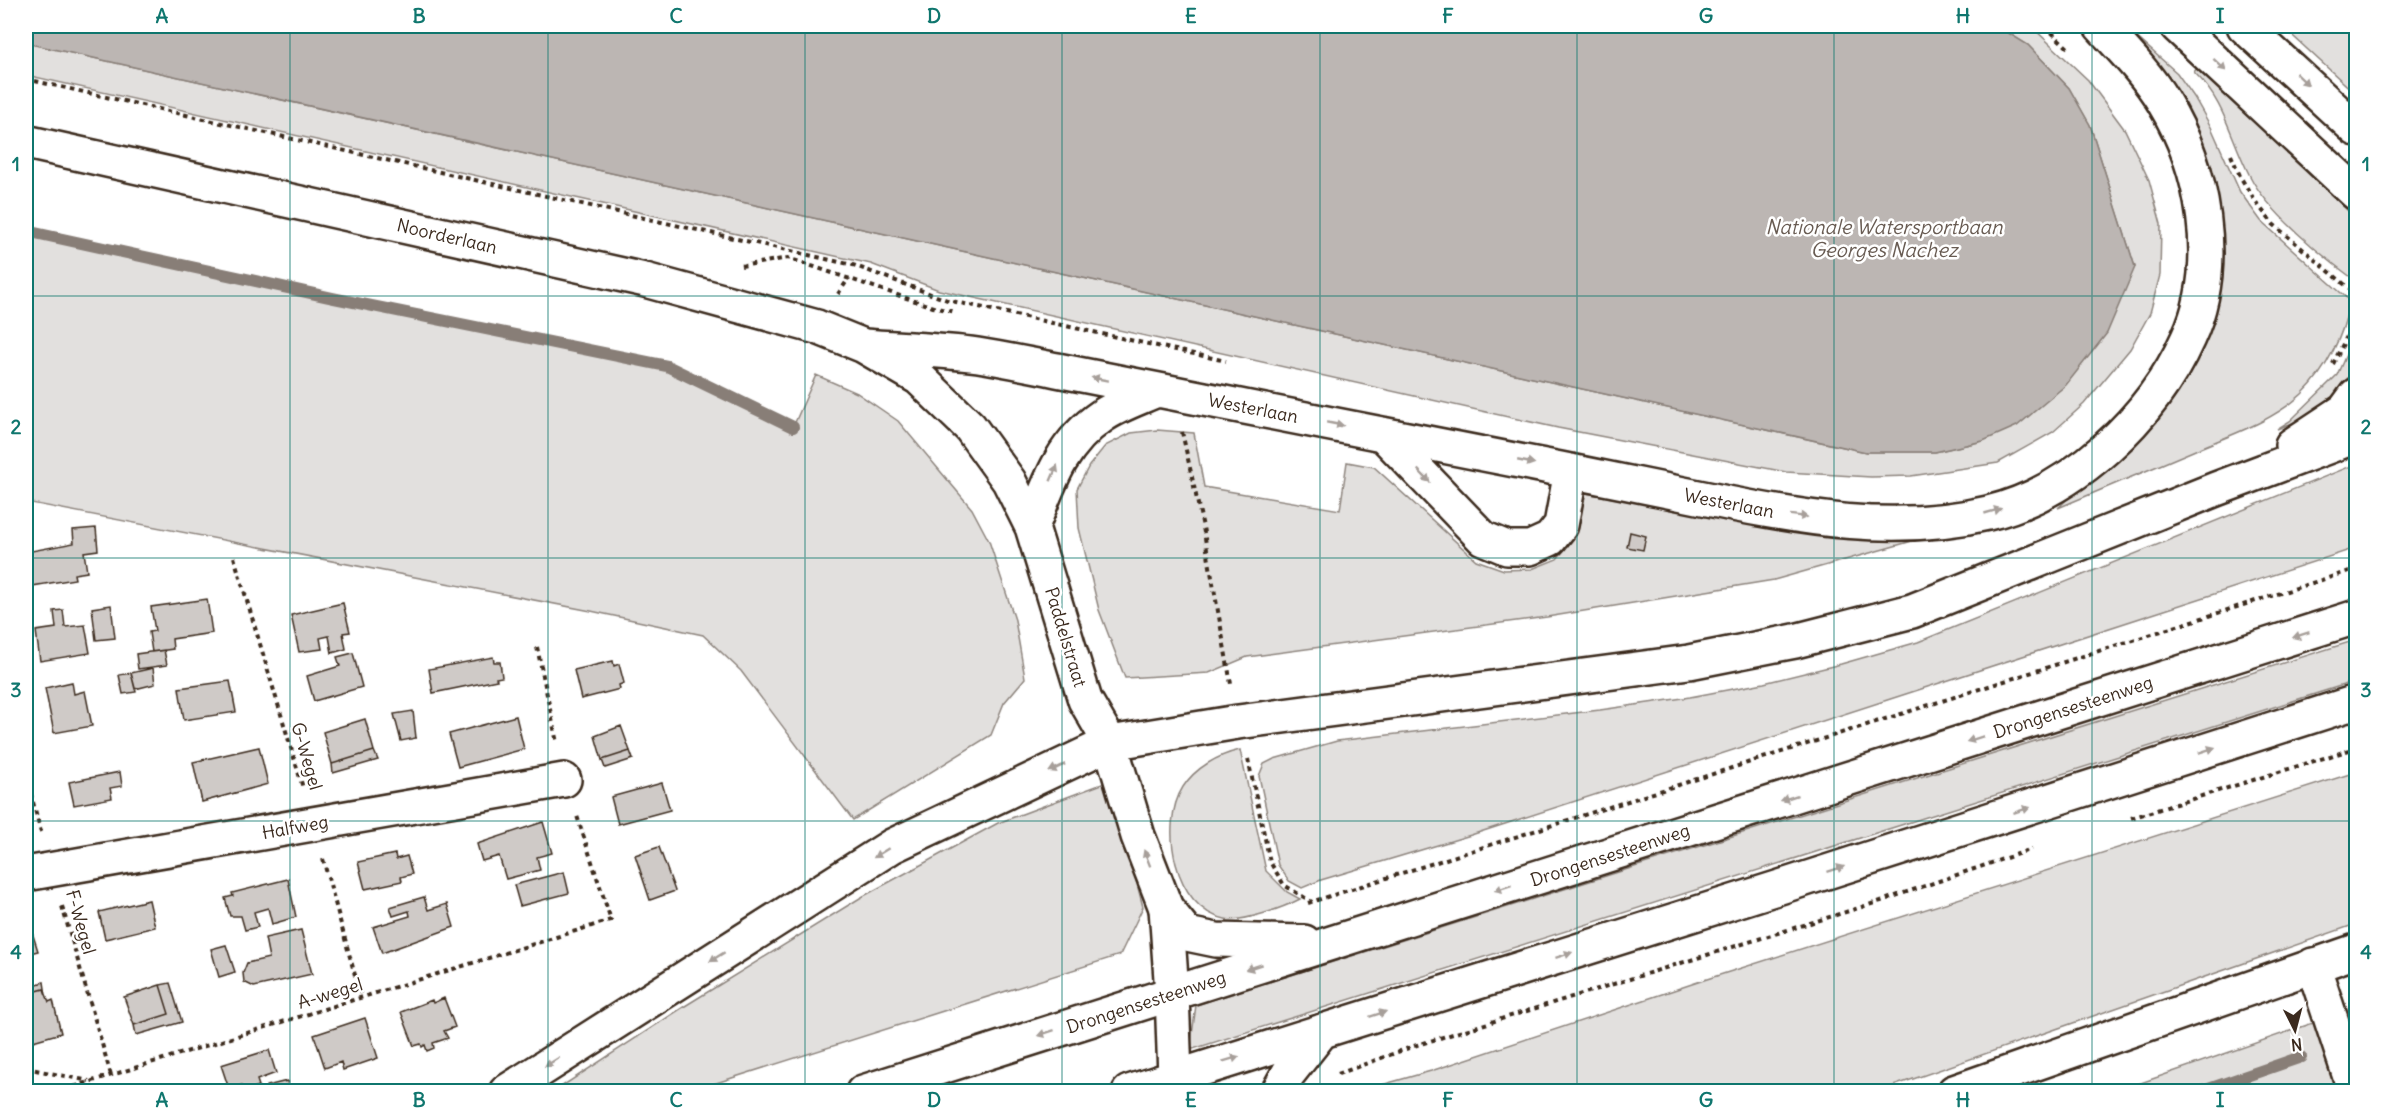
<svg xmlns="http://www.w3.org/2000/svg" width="2382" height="1117" viewBox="0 0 2382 1117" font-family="Delius,sans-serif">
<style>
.green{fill:#e2e0de;stroke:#8e857e;stroke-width:1.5}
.water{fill:#bcb6b3;stroke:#887e77;stroke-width:1.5}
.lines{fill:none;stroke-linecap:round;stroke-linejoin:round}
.stream{stroke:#887e77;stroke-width:12}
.building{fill:#cfcac7;stroke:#3b2a1e;stroke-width:1.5}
.minor-casing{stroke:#3b2a1e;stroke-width:38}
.highway-casing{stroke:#3b2a1e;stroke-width:38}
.path{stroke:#3b2a1e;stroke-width:4;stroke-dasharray:4.5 4.5;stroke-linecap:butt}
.minor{stroke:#fff;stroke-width:33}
.highway{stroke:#fff;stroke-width:33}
.oneway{fill:#a79f9a}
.grid{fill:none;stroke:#0f766e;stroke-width:1.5;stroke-opacity:0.55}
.labels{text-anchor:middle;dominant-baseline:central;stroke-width:5;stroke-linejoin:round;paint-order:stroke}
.street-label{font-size:18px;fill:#3b2a1e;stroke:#fff}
.water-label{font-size:20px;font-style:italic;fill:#685b52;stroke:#fff}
.neatline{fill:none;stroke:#0f766e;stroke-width:2}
.grid-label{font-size:20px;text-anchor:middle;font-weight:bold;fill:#0f766e}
</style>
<rect width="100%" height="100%" fill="#fff"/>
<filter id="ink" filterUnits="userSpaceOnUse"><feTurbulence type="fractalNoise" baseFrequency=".0167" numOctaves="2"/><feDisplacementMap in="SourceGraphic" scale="12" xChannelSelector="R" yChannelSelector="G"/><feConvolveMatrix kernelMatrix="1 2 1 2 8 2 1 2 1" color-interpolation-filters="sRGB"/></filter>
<g filter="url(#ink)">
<path class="green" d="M1997 26H2031L2088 80 2125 130 2149 180 2161 224 2160 275 2150 313 2130 349 2084 404 2053 432 1998 463 1911 476 1871 477 1786 472 1558 428 939 290 871 264 26 75V43L1866 452H1935L1983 441 2135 267 2090 125 2069 88 2028 45Z
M2119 26H2124L2177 73 2194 97 2211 127 2240 192 2261 221 2350 301C2344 334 2327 370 2302 394 2272 422 2230 435 2193 451 2148 470 2103 489 2058 508L2168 402 2197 358 2213 316 2219 264Z
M2282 26H2353L2356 29V94Z
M2197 68 2286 148 2348 211 2356 226V281C2323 257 2268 212 2250 176 2230 138 2226 103 2194 72Z
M26 231 667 366 793 427 816 375 857 393 898 421 972 509 989 541 1015 620 1025 678 1004 703 991 735 853 820 741 671 703 635 591 611 26 502Z
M2356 332V364L2342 388 2311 416 2277 429 2290 421 2337 375Z
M1157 430 1194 433 1204 487 1340 510 1347 462 1374 467 1476 560 1504 570 1532 569 1557 559 1575 537 1585 493 1776 527 1923 538 1774 580 1547 617 1247 657 1209 673 1125 678 1099 610 1079 528 1077 489 1089 466 1105 446 1131 433Z
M2356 464V548L1471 835 1321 880 1302 888 1289 881 1278 865 1259 776 1264 764 1274 759 1337 741 1600 710 1690 697 1764 683 1841 664 1918 642Z
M2356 640V681L1190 1050 1196 1005Z
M1240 750 1266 871 1287 892 1300 899C1285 907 1242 923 1225 919 1174 909 1159 825 1183 787 1195 768 1218 755 1240 750Z
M2356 772V924L1879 1091H1360L1431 1071 1707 979Z
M1110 781 1143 907 1120 955 691 1091 553 1092 685 1006 860 898 998 823Z
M2356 1008V1091L2115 1092Z"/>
<path class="water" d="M26 26H1997L2028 45 2069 88 2090 125 2135 267 2107 333 2066 385 2017 426 1983 441 1935 452H1866L26 43Z"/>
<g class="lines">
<path class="stream" d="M26 231 333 298 667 366 793 427
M2200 1092 2301 1057"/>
</g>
<path class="building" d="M96 528 98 550 84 552 87 572 74 574 75 579 26 587V552L74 543 73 530Z
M1630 532 1646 536 1643 550 1627 547Z
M207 599 212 633 172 639 173 649 152 652 149 632 155 631 151 607Z
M343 603 350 632 343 633 346 649 332 653 329 636 320 638 322 649 299 652 291 615Z
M111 605 115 638 96 640 92 608Z
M63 610 65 627 85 625 90 653 40 661 36 631 56 628 54 611Z
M164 650 167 665 138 669 136 654Z
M353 653 362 687 314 701 307 676 340 666 337 657Z
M493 657 494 662H500L502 677 496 678 497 680 433 693 429 669Z
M613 661 614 666 619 664 624 683 619 685 620 689 581 699 574 670Z
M153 668 155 684 135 689 131 673Z
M131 673 136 692 123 694 119 675Z
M230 681 236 712 184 720 179 688Z
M72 682 74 694 85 691 92 726 54 733 45 688Z
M413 711 416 738 401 741 394 714Z
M516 716 524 749 458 767 449 734Z
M365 719 374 751 332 764 323 732Z
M621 726 630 751 602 760 595 736Z
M259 747 268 784 202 802 193 762Z
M374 751 378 760 333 773 332 764Z
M630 751 633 759 605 768 602 760Z
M120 772 122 786 110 788 112 798 74 805 69 782Z
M662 783 670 810 618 824 611 797Z
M543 822 552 853 537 857 540 870 506 879 499 856 482 861 477 844Z
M659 847 675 891 650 900 635 855Z
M395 854 396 859 407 856 412 874 401 877 402 881 365 889 358 862Z
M564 872 569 893 520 906 514 885Z
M288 879 296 917 272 924 268 908 254 912 258 927 245 930 241 916H230L225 898 233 896 232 893Z
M424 897 428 910 447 904 454 927 382 953 373 927 410 916 409 911 393 916 390 907Z
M149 900 155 927 105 939 99 912Z
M31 929 38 951 26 954V930Z
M301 930 312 974 254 987 244 982 243 973 247 963 269 958 265 938Z
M226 945 235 972 219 977 211 949Z
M26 958 31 981 26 982Z
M44 982 46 995 44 989 26 994V987Z
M170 983 182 1022 136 1035 134 1025 169 1014 160 985Z
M160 985 169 1014 134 1025 124 997Z
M44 989 49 1002 53 1000 61 1033 26 1043V994Z
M444 998 455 1027 444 1031 448 1038 433 1043 434 1048 427 1051 425 1045 422 1047 421 1044 414 1046 401 1012 432 1000 433 1003Z
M365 1018 378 1058 343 1070 341 1062 325 1068 314 1035Z
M269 1050 276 1073 257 1080 259 1086 244 1091 242 1085 229 1089 221 1065Z
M287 1081 289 1092H269L267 1086Z"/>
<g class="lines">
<g class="minor-casing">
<path id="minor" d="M26 142 645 280 817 327 864 346 919 378 970 427 1009 481 1032 527 1085 700 1110 743
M864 346C902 349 940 350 978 355 1004 359 1031 365 1057 370 1106 380 1155 389 1204 399 1323 422 1442 445 1560 469 1609 479 1658 489 1708 499 1799 518 1895 535 1988 513 2074 492 2152 418 2188 338 2222 265 2204 168 2163 101 2146 73 2123 50 2101 26
M1383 434 1483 538 1507 548H1530L1550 539 1561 525 1571 471
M1032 527C1049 483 1061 444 1102 416 1118 405 1139 398 1157 390
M26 874 564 780
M1166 908 1172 993 1175 1077
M2313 965 2355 1092"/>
</g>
<g class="highway-casing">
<path id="highway" d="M2177 26 2356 193
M2244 26 2356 129
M2292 445 2345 410 2356 395
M1110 743 1138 836 1166 908 1187 934 1216 940 1304 942
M506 1092 892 846 1110 743 1238 722 1689 662 1795 641 1912 611 2216 489 2356 436
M863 1092 2356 617
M1129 1092 1780 887 2356 702
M1278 1092 1288 1074 1322 1031
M1954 1092 2356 951"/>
</g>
<path class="path" d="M2045 26 2068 48
M26 79 853 265 947 300 1226 361
M2231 155 2241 178 2255 201 2273 224 2356 294
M741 266 788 258 933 307 955 312
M838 294 849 278
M2333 364 2353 324 2356 306
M1182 432 1203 527 1231 684
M234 557 303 788
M537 647 557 743
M1248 759 1270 862 1284 885 1312 902
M26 776 41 832
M2131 818 2356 748
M323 859 361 997
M1308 903 2356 569
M62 906 111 1075
M26 1068 89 1081
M1338 1074 1414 1046 1881 901 2032 849
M57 1092 611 920 577 816"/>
<use href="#minor" class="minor"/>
<use href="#highway" class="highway"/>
</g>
<defs><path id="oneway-solid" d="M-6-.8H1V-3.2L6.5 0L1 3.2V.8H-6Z" transform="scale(1.5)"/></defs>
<g class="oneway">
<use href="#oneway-solid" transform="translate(2220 65) rotate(43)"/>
<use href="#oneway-solid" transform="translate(2302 79) rotate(43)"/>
<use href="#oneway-solid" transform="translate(1100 379) rotate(-169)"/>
<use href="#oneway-solid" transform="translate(1335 424) rotate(11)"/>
<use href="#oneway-solid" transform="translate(1526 462) rotate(11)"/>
<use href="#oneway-solid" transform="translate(1054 473) rotate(-67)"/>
<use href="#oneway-solid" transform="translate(1424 476) rotate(46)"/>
<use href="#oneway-solid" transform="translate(1993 511) rotate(-16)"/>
<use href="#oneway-solid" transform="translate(1799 516) rotate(7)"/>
<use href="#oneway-solid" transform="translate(2301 635) rotate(162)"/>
<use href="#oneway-solid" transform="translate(1975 739) rotate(162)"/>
<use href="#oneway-solid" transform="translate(2207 750) rotate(-18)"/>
<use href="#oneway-solid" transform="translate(1057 768) rotate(155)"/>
<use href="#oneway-solid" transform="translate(1789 798) rotate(162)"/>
<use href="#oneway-solid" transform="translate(2022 810) rotate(-18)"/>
<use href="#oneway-solid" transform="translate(881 853) rotate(148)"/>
<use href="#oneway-solid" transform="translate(1147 858) rotate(-111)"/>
<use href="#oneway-solid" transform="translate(1836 869) rotate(-18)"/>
<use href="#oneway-solid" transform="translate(1503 888) rotate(162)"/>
<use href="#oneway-solid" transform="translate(1564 955) rotate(-18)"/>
<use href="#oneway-solid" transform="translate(717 957) rotate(148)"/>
<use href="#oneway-solid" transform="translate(1254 967) rotate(162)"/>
<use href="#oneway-solid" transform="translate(1378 1014) rotate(-18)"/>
<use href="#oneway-solid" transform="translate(1046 1033) rotate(162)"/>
<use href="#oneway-solid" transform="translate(1231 1059) rotate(-17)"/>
<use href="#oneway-solid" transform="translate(552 1062) rotate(148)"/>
</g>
</g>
<path class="grid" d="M290 26V1092M548 26V1092M805 26V1092M1062 26V1092M1320 26V1092M1577 26V1092M1834 26V1092M2092 26V1092M26 296H2356M26 558H2356M26 821H2356"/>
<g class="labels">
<g class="street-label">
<text transform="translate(447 236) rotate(13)">Noorderlaan</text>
<text transform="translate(1253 408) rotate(11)">Westerlaan</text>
<text transform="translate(1729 503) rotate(11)">Westerlaan</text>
<text transform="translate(1066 637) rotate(73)">Paddelstraat</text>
<text transform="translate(2073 707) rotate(-18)">Drongensesteenweg</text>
<text transform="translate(307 756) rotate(74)">G-Wegel</text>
<text transform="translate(295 827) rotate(-10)">Halfweg</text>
<text transform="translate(1610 855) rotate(-18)">Drongensesteenweg</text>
<text transform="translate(81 922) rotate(74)">F-Wegel</text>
<text transform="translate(330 993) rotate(-17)">A-wegel</text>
<text transform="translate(1146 1002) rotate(-18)">Drongensesteenweg</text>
</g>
<g class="water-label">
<text x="1884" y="226">Nationale Watersportbaan<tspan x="1884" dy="23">Georges Nachez</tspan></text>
</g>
</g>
<rect width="2382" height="1117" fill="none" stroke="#fff" stroke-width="66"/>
<g transform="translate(2295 1030) rotate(174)" stroke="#ffffff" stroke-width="4.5" paint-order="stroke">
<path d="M0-4.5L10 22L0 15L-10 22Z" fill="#3b2a1e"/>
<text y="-9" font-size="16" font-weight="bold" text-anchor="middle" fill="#3b2a1e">N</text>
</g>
<rect x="33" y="33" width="2316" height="1051" class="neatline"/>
<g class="grid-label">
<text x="162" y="23">A</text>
<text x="419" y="23">B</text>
<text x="676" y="23">C</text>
<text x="934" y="23">D</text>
<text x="1191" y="23">E</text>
<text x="1448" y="23">F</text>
<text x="1706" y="23">G</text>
<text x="1963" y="23">H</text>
<text x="2220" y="23">I</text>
<text x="16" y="171">1</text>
<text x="2366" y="171">1</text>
<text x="16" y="434">2</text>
<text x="2366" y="434">2</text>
<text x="16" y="697">3</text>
<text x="2366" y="697">3</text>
<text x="16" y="959">4</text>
<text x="2366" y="959">4</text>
<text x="162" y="1107">A</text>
<text x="419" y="1107">B</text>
<text x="676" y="1107">C</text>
<text x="934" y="1107">D</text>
<text x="1191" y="1107">E</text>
<text x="1448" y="1107">F</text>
<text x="1706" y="1107">G</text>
<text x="1963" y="1107">H</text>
<text x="2220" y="1107">I</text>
</g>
</svg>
